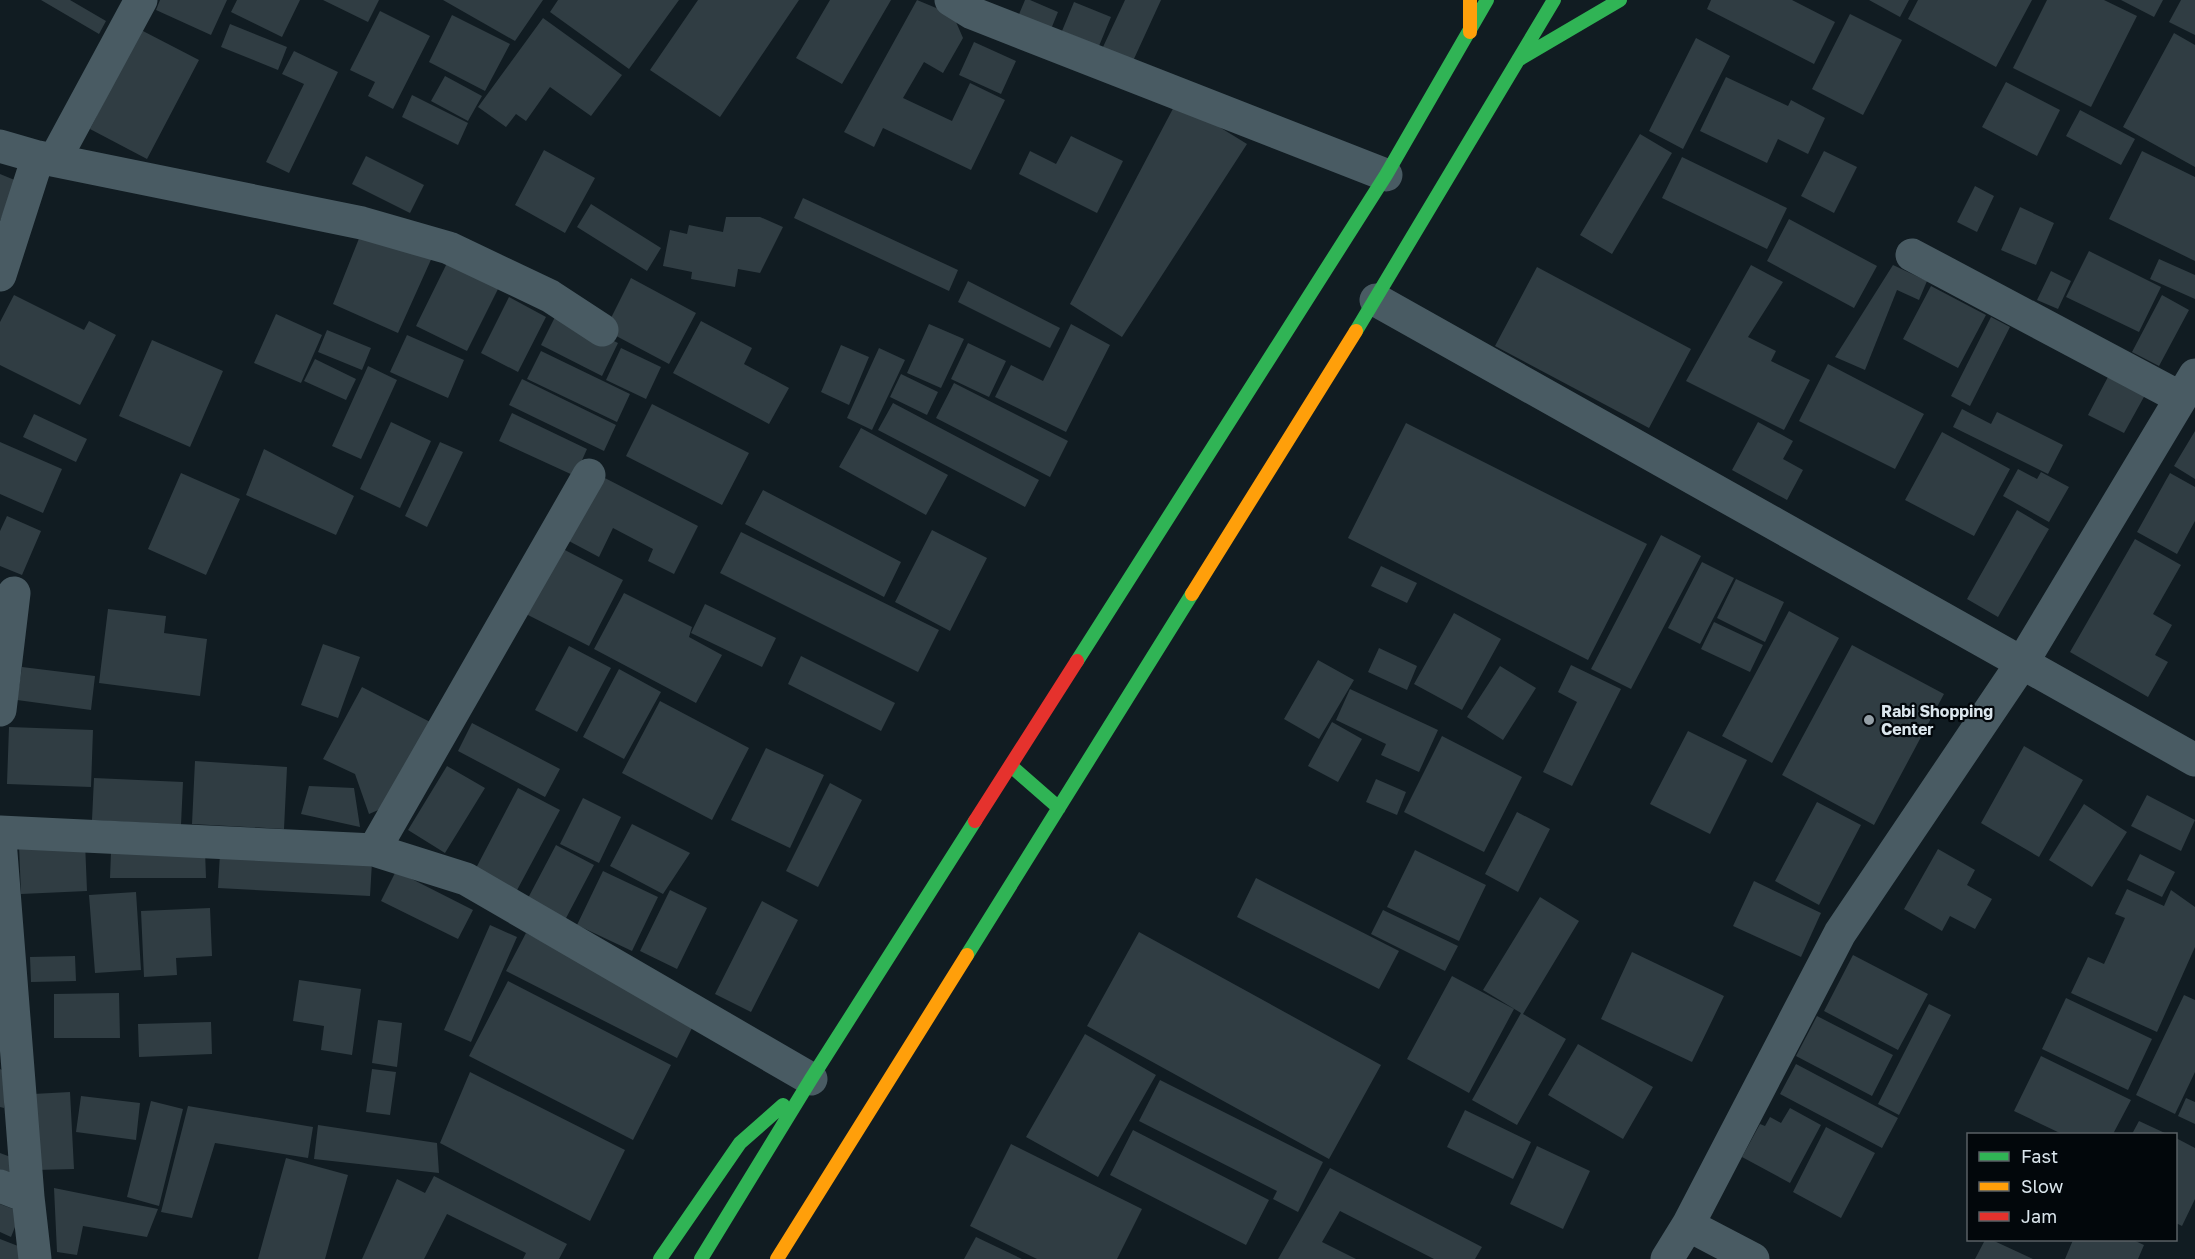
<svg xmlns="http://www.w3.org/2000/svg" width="2195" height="1259" viewBox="0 0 2195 1259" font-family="'Golos Text',sans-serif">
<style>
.building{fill:#303d43}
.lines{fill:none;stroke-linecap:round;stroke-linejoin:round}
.street{stroke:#495b63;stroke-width:33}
.fast{stroke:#30b455;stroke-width:14}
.slow{stroke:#ff9f0a;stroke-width:14}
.jam{stroke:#e5322d;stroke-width:14}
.poi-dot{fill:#949fa6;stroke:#02070b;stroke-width:2}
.labels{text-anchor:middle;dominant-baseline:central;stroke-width:4.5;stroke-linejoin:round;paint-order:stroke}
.poi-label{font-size:16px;font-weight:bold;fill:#dbe6ed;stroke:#02070b;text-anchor:start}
</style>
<rect width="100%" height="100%" fill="#111c22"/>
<path class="building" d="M41 0H70L106 21 99 34Z
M160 0H227L211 35 156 10Z
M237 0H300L282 37 231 12Z
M323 0H379L368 22Z
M443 0H543L515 41Z
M558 0H679L629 69 550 12Z
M698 0H799L720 117 650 70Z
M830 0H891L842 84 796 58Z
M917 0 953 15 963 38 943 73 924 62 903 98 952 121 970 83 1005 100 971 170 883 128 874 147 844 132Z
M1025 0H1030L1058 12 1049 34 1017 19Z
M1125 0H1161L1133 61 1103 47Z
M1711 0H1792L1835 22 1814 64 1707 9Z
M1869 0H1909L1900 17Z
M1918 0H2032L1996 67 1908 19Z
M2047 0H2104L2137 16 2091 107 2013 68Z
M2121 0H2163L2154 17Z
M2181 0H2195V35L2169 22Z
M1074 2 1111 17 1099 46 1062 31Z
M380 11 430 36 393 109 368 96 375 82 350 70Z
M1850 14 1902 40 1863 115 1812 89Z
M452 15 510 44 485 91 429 62Z
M543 18 622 75 591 116 550 87 526 121 516 114 506 127 478 107Z
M230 24 287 47 278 70 221 47Z
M141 30 199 60 147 159 90 129Z
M2174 33 2195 45V167L2123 127Z
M1696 38 1730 56 1683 149 1649 131Z
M974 42 1016 61 1001 94 959 75Z
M294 51 338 72 289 173 266 162 304 84 282 74Z
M445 76 482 96 468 121 431 101Z
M1726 77 1788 106 1791 100 1825 118 1808 154 1778 139 1767 163 1700 131Z
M2006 82 2060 110 2037 156 1982 127Z
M412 95 468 123 458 145 402 117Z
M1177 101 1247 144 1122 337 1070 304Z
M2080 110 2135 139 2121 165 2066 136Z
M1640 134 1672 153 1612 254 1580 235Z
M1071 136 1123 161 1097 213 1019 174 1030 151 1056 164Z
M544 150 595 178 565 233 515 205Z
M1824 151 1857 167 1834 213 1801 196Z
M2142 151 2195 177V261L2109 219Z
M366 156 424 185 410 213 352 184Z
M1682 157 1787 208 1767 249 1662 198Z
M0 174 17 181 0 221Z
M1975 186 1994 196 1977 232 1957 222Z
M803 198 958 270 949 291 794 218Z
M591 204 661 248 647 271 577 227Z
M2020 207 2054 223 2036 265 2001 250Z
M726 217H760L783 227 760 273 738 269 735 287 691 279 692 272 663 266 670 230 687 234 689 225 723 232Z
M1789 219 1877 266 1854 308 1767 261Z
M360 236 434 253 398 333 333 304Z
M2089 251 2161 287 2139 332 2066 297Z
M450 257 501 283 467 351 416 326Z
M2159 259 2195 275V299L2150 279Z
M1751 265 1783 282 1748 337 1776 351 1771 361 1810 380 1784 430 1686 381Z
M1893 265 1927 281 1919 300 1897 290 1865 370 1835 357Z
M1537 267 1691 349 1649 428 1495 346Z
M2051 271 2071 281 2058 309 2037 300Z
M631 278 696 313 669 364 605 330Z
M968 281 1060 328 1050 348 958 302Z
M1931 286 1986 315 1958 368 1903 339Z
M14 295 84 330 89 321 116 335 80 405 0 365V322Z
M2162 295 2189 310 2159 366 2132 352Z
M509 297 546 317 518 372 481 353Z
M557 313 618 343 602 376 541 345Z
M276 314 322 335 301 383 254 363Z
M1991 317 2010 327 1970 406 1951 396Z
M701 321 752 348 744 364 789 388 769 424 673 373Z
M929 324 964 339 941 388 907 373Z
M1071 324 1110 345 1066 432 995 397 1011 365 1043 381Z
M327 330 371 348 362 370 318 352Z
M407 335 464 360 448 398 390 372Z
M152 340 223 371 190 447 119 416Z
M968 343 1006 361 989 397 951 379Z
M841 345 869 357 849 405 821 392Z
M621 348 661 367 646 399 606 380Z
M879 348 905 360 872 430 847 418Z
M541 351 630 394 617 422 527 379Z
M315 359 356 379 346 400 304 381Z
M1828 364 1924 414 1895 469 1799 421Z
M368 366 397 380 361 459 332 446Z
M901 374 938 392 927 415 890 397Z
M2109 375 2145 395 2124 433 2088 415Z
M522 379 616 425 604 451 509 405Z
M954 383 1068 441 1050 477 936 418Z
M893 403 1039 480 1025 507 878 430Z
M652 404 749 453 722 505 626 456Z
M1962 409 1991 424 1997 412 2063 445 2048 474 1953 427Z
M512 413 587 449 575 476 499 441Z
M34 414 87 439 76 462 23 437Z
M391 422 431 441 400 508 360 489Z
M1758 422 1793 441 1783 459 1803 470 1787 500 1732 470Z
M1406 423 1647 544 1588 660 1348 538Z
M861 428 948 475 926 515 839 467Z
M2195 431V479L2174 466Z
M1942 432 2010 469 1974 536 1905 500Z
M0 442 62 469 43 513 0 494Z
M440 442 463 452 427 527 405 516Z
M264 449 354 496 336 535 246 495Z
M2018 469 2037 479 2041 472 2069 487 2049 522 2003 496Z
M181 473 240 499 206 575 148 549Z
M2170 473 2195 487V521L2177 554 2137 532Z
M601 476 698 526 674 574 648 561 653 549 613 528 599 557 567 540Z
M763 490 901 562 884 597 745 524Z
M2017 510 2049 529 1998 617 1967 599Z
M7 516 41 531 22 575 0 566V531Z
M932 530 987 558 950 631 895 602Z
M741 532 939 630 918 672 720 573Z
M1661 535 1701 556 1631 689 1591 669Z
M2135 539 2181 565 2153 614 2172 625 2155 655 2168 662 2148 697 2070 652Z
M561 548 623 580 589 646 526 614Z
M1702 562 1734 578 1700 644 1668 628Z
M1381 566 1417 583 1407 603 1371 586Z
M1736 579 1784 602 1765 642 1717 618Z
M624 593 692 627 689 637 722 655 696 703 594 649Z
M705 604 776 638 762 667 691 633Z
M108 609 166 616 164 633 207 639 200 696 99 683Z
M1789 611 1839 638 1772 763 1722 736Z
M1454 613 1501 639 1462 710 1414 684Z
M1714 622 1763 645 1750 672 1701 649Z
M323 644 360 657 338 718 301 705Z
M1852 645 1944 694 1874 825 1782 775Z
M569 646 611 668 577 732 535 710Z
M1379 648 1417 666 1407 690 1368 672Z
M801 656 895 703 881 731 788 684Z
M1318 660 1354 680 1319 739 1284 719Z
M1571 665 1621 689 1572 786 1543 772 1577 702 1558 692Z
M1500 666 1536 688 1503 740 1467 717Z
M22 667 95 676 91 710 17 700Z
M619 669 661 692 624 759 583 737Z
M362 687 436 725 383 808 369 814 355 774 323 759Z
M1350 689 1438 730 1419 772 1381 755 1386 744 1336 720Z
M660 701 749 748 712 820 622 773Z
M1332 722 1362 739 1338 782 1308 766Z
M472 723 560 769 545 797 458 751Z
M9 727 93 730 91 787 7 784Z
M1688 731 1747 760 1710 834 1650 804Z
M1442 736 1522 777 1484 852 1404 812Z
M2024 746 2083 780 2039 857 1981 823Z
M766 748 824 775 790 848 731 820Z
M195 761 287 767 284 829 192 824Z
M447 766 485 788 445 853 408 830Z
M94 778 183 782 181 825 92 820Z
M1376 779 1406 792 1397 815 1366 802Z
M830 783 862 800 818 887 786 871Z
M309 786 354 788 360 827 301 814Z
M518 788 560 810 516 892 475 870Z
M2147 795 2195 820 2181 851 2131 826Z
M583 798 621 817 599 863 560 844Z
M1817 802 1861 825 1819 905 1775 881Z
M2084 804 2127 832 2092 887 2049 860Z
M1517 812 1550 829 1518 892 1485 874Z
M632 824 690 853 663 894 610 866Z
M85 842 87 891 21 894 19 845Z
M556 845 594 865 565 920 527 900Z
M1938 849 1975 870 1967 885 1992 899 1975 929 1950 916 1942 931 1904 909Z
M1415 850 1486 885 1459 941 1387 907Z
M205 851 206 878H110L111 852Z
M220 853 372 862 370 896 218 888Z
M2140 854 2175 872 2162 897 2127 880Z
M396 871 473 910 458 939 381 901Z
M603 871 658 897 632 951 577 925Z
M1256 878 1399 951 1379 989 1237 917Z
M1754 881 1821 913 1801 957 1733 926Z
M2127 889 2164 906 2171 890 2195 907V947L2157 1032 2071 993 2088 957 2104 964 2125 918 2115 914Z
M670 890 707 908 677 969 640 951Z
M136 892 141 970 95 973 89 895Z
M1540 897 1579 921 1523 1014 1566 1039 1517 1125 1472 1100 1521 1013 1483 990Z
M762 901 798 920 751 1012 715 994Z
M210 908 212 956 176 958 177 975 144 977 141 911Z
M1383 910 1458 946 1445 971 1371 934Z
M490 925 517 937 471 1042 444 1030Z
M1139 932 1381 1065 1329 1159 1087 1026Z
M526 933 696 1020 677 1058 506 971Z
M1632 952 1724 996 1692 1062 1601 1019Z
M1853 955 1928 994 1898 1050 1824 1011Z
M75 956 76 981 31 982 30 957Z
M1452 976 1514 1009 1469 1093 1407 1059Z
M299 980 361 989 352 1055 321 1050 324 1026 293 1021Z
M508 981 671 1065 633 1140 469 1056Z
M119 993 120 1038H54V994Z
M2184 995 2195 1000V1072L2175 1114 2136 1095Z
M2066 998 2152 1039 2128 1090 2042 1049Z
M1929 1004 1951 1015 1899 1115 1878 1104Z
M1817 1016 1893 1055 1872 1096 1796 1056Z
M378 1020 402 1023 397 1067 372 1063Z
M211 1022 212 1054 139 1057 138 1024Z
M1085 1034 1156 1075 1098 1177 1026 1137Z
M1578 1044 1653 1087 1623 1139 1548 1095Z
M2041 1056 2131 1100 2113 1134H2062L2014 1111Z
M1796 1064 1898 1118 1882 1148 1780 1094Z
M0 1069 6 1072 4 1108 0 1107Z
M372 1069 396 1072 390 1115 366 1112Z
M470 1072 625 1150 590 1221 440 1143Z
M1160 1080 1323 1162 1298 1212 1273 1199 1277 1191 1139 1121Z
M70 1092 74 1169 36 1170 33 1094Z
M81 1096 140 1103 136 1140 76 1132Z
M2186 1098 2195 1102V1124L2178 1116Z
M151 1101 183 1109 159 1206 127 1197Z
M188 1106 313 1127 308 1158 215 1143 192 1218 161 1212Z
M1790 1108 1821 1125 1790 1183 1742 1157 1760 1124 1765 1126 1770 1117 1781 1123Z
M1465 1110 1531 1142 1513 1179 1447 1147Z
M2139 1121 2167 1134H2132Z
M318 1125 437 1143 439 1173 314 1159Z
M1826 1127 1875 1153 1841 1218 1793 1192Z
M1133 1130 1269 1200 1246 1245 1110 1175Z
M2176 1138 2195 1148V1199L2182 1226 2176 1223Z
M1011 1144 1142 1209 1117 1259H1037L970 1226Z
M1537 1146 1590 1171 1563 1229 1510 1204Z
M0 1153 16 1159 10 1177 0 1173Z
M286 1158 348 1175 325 1259H258Z
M1330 1168 1482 1247 1475 1259H1434L1340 1211 1322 1242 1356 1259H1278Z
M434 1176 567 1244 559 1259H523L526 1253 447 1214 424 1259H362L397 1179 425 1193Z
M54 1188 158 1209 147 1237 83 1226 77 1255 57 1252Z
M0 1204 21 1212 11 1237 0 1232Z
M976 1237 1022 1259H964Z
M0 1239 18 1246 19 1259H0Z
M1985 1240H1992L2033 1259H1975Z
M2073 1240H2133L2144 1245 2138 1259H2065Z"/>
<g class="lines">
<path class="street" d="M951 0 972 13 1386 175
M0 146 38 157 362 223 449 248 550 296 602 330
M55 159 141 0
M1912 255 2181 398
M0 275 38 157
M1376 300 2195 760
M0 710 14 593
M0 832 374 850 466 879 811 1079
M0 840 28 1197 35 1259
M374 850 589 475
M0 1186 28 1197
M1688 1225 1753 1259
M1667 1259 1688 1225 1840 933 2022 663 2195 375"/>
<path class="fast" d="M1518 60 1620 0
M1356 331 1554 0
M1077 661 1386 175 1487 0
M1011 766 1059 808
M967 955 1192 594
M660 1259 740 1143 783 1105
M701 1259 811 1079 975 821"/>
<path class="slow" d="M1470 0V32
M1192 594 1356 331
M777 1259 967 955"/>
<path class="jam" d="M975 821 1077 661"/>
</g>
<circle class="poi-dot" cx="1869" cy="720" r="6"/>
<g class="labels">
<g class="poi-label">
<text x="1881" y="711">Rabi Shopping<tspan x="1881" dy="18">Center</tspan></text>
</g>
</g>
<rect x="1967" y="1133" width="210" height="108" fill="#02070b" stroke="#596065" stroke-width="1.5"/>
<rect x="1979" y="1152" width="30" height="9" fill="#30b455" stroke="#596065" stroke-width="1.5"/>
<text x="2021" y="1163" font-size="18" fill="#dbe6ed">Fast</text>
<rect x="1979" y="1182" width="30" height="9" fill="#ff9f0a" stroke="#596065" stroke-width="1.5"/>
<text x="2021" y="1193" font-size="18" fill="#dbe6ed">Slow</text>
<rect x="1979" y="1212" width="30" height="9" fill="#e5322d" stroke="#596065" stroke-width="1.5"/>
<text x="2021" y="1223" font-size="18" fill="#dbe6ed">Jam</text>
</svg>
